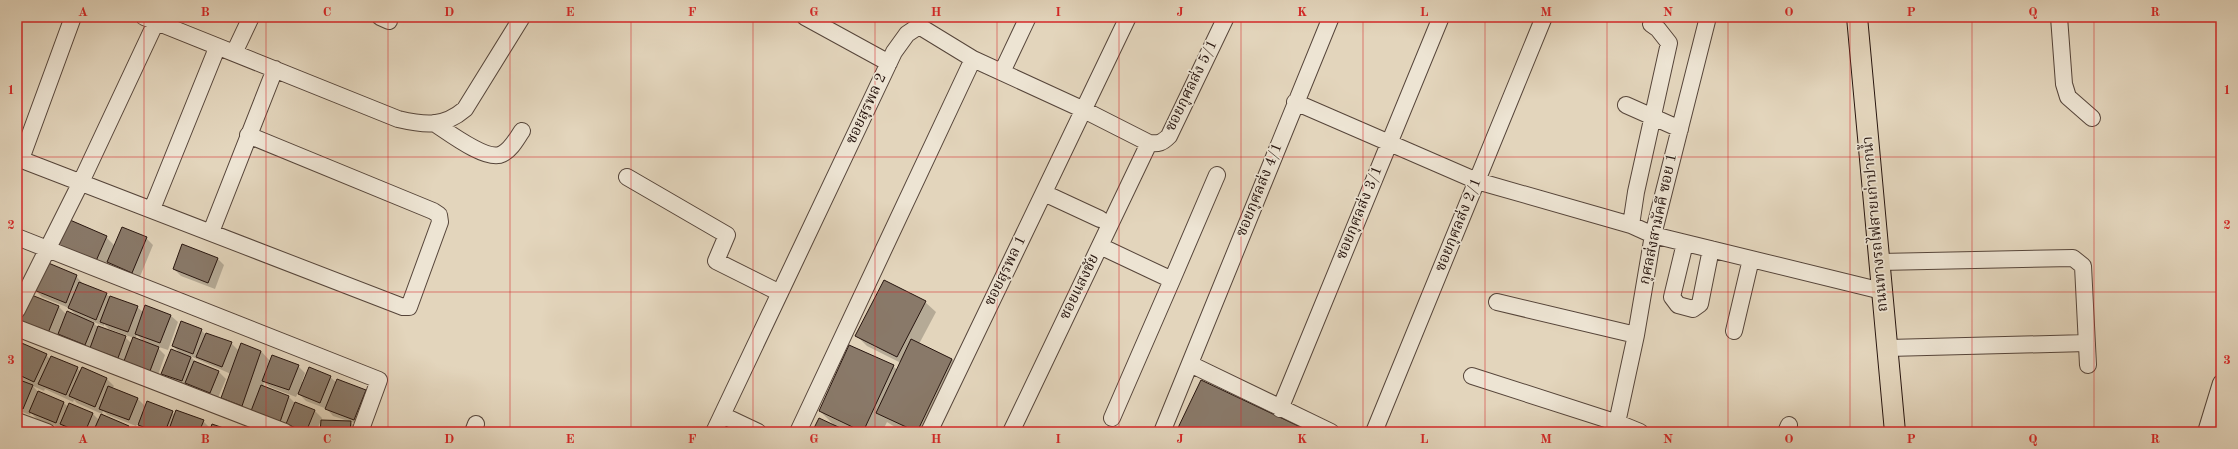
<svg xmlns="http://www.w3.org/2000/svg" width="2238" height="449" viewBox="0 0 2238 449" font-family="'Old Standard TT','Noto Serif Thai',serif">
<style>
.shadow{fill:#0003;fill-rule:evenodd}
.building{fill:#897969;stroke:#27150f}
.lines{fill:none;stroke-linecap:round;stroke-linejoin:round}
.minor-casing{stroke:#56453a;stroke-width:18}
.major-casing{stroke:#27150f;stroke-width:22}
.minor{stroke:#ede4d3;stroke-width:16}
.major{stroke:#e3d5bc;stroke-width:20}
.grid{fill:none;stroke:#d62828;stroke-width:1;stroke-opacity:0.55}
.labels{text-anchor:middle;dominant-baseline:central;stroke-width:3.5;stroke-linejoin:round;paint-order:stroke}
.street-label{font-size:15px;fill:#27150f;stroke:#ede4d3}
.neatline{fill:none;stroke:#d62828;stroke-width:1.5}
.grid-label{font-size:13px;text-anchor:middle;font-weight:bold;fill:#d62828}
</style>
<rect width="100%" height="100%" fill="#e3d5bc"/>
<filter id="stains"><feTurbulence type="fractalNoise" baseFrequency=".005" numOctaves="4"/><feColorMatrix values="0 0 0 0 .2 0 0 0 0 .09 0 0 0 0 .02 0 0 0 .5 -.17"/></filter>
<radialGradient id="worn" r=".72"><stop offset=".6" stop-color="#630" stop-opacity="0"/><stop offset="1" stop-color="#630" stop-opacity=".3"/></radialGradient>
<path class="shadow" d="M70 222 106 237 115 246 146 238 153 245 139 279 116 269 110 264 106 271 70 256Z
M217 258 224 265 215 289 181 276 174 269Z
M76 276 83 284 106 294 111 298 137 307 144 313 170 315 178 322 168 350 156 346 165 355 157 378 66 341 58 333 55 339 26 328 29 295 59 307 67 315 78 317 69 308 42 297 35 290ZM91 321 104 326V324L109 329 134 338 132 344 125 337 99 328ZM137 335 145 343 135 339Z
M925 302 936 312 919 344 952 359 965 373 937 432H903L887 422 882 432H813L835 426 820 411 893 366 897 370 901 363 867 346 857 336Z
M201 330 206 335 231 343 239 351 241 345 261 351 270 361 298 366 305 373 302 382H304L330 377 337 383 365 391 372 398 361 426 351 422 357 429V432H321L348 421 333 416 327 409 306 401 298 393 296 397 270 387 264 382 263 387 289 397 295 403 315 411 322 418 316 432H296L288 425 232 408 222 398 231 374 190 356 197 363 219 372 226 379 217 400 193 390 189 386V388L169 380 162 373 181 354 173 346Z
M17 342 46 355 50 359 77 368 81 372 107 379 114 386 112 389 137 398 146 407 203 421 211 429 232 432H147L138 423 136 426 108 415 103 411 102 414 77 403 74 400 73 402 45 389 44 391 33 386 39 393 64 403 68 407 93 414 99 420 128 426 133 431 138 432H71L64 426 63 429 37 419 31 413 30 415 17 410Z
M244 430 251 432H244Z"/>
<path class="building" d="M70 220 107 236 96 261 59 245Z
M122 227 147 237 132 273 107 262Z
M182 244 218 258 208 283 173 269Z
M46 262 77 275 66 303 34 290Z
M884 280 926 301 897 357 855 336Z
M79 282 107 293 96 320 68 308Z
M29 294 59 306 48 333 18 321Z
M110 296 138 306 128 332 100 322Z
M145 305 171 315 160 343 135 334Z
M67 311 94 323 85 345 58 334Z
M181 321 202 329 193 354 172 346Z
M98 326 126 336 118 358 90 348Z
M206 333 232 342 222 367 196 357Z
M133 337 159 347 150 371 124 361Z
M911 339 952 359 917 432 876 413Z
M17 341 47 354 34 382 17 374Z
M241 343 261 351 242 406 221 398Z
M849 345 894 365 863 432 819 411Z
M171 349 191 357 182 381 161 374Z
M272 355 299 365 289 390 262 381Z
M51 356 78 367 66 395 38 384Z
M194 361 219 371 210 393 185 383Z
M82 367 107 378 95 407 69 396Z
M309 367 331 376 320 403 298 394Z
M17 379 33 385 23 409 17 407Z
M337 379 366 390 354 420 325 409Z
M1201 380 1311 432H1176Z
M261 385 289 396 280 422 251 411Z
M108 386 138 398 129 420 99 409Z
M38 391 64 402 56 423 29 412Z
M147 401 173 411 165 432H157L138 425Z
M295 402 315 410 306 432 286 424Z
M69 403 93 413 85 432H79L60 424Z
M176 410 204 420 199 432H168Z
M101 414 129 426 126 432H93Z
M819 418 849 432H812Z
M321 420 351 421 350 432H320Z
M212 424 235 432H209Z"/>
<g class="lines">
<g class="minor-casing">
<path id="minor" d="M144 17 398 119C424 125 443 128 465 109L522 17
M380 17 389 21
M805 17 889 63
M2059 17 2064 84 2068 97 2092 118
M234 53 251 17
M1002 72 1028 17
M1295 102 1477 181 1631 225 1653 235 1882 291
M1626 105 1680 129
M434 123C448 132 487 162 502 154 511 150 517 138 522 131
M17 158 403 307H409L440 222 439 215 433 211 248 135
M21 159 73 17
M627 177 727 235 716 261 780 293
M1044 193 1100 219
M152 209 217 48
M1631 225 1636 192 1669 43 1658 29 1651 24
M211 232 275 69
M17 237 379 380 360 432
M1685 243 1672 297 1678 305 1693 309 1700 304 1711 249
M1100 246 1172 280 1112 418
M1880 262 2073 258 2083 266 2088 365
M1172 280 1217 175
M1497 302 1636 335
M17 310 81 182 156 22
M17 328 285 432
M1734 331 1751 259
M1888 348 2087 343
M1190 364 1331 432
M1472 376 1618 423 1640 432
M1280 409 1441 17
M722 415 758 432
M17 421 47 432
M473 432 476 424
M714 432 894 52 907 34 919 26 973 59 1084 110 1149 143C1159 144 1162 143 1169 136L1226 17
M798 432 973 59
M929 432 1128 17
M1011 432 1149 143
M1162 432 1331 17
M1374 432 1544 17
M1615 432 1636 335 1653 235 1708 17
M1786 432 1789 425
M2206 432 2221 383"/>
</g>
<g class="major-casing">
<path id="major" d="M1857 17 1895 432"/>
</g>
<use href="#minor" class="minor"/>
<use href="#major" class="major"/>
</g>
<path class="grid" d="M144 17V432M266 17V432M388 17V432M510 17V432M631 17V432M753 17V432M875 17V432M997 17V432M1119 17V432M1241 17V432M1363 17V432M1485 17V432M1607 17V432M1728 17V432M1850 17V432M1972 17V432M2094 17V432M17 157H2221M17 292H2221"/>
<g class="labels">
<g class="street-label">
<text transform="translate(1192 86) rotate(-64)">ซอยกุศลส่ง 5/1</text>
<text transform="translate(867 109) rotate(-65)">ซอยสุรพล 2</text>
<text transform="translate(1260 190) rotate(-68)">ซอยกุศลส่ง 4/1</text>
<text transform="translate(1360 213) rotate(-68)">ซอยกุศลส่ง 3/1</text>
<text transform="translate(1659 219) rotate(-78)">กุศลส่งสามัคคี ซอย 1</text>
<text transform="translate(1876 224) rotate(-95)">ถนนทางรถไฟสายเก่าปากน้ำ</text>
<text transform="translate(1459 225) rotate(-68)">ซอยกุศลส่ง 2/1</text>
<text transform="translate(1006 271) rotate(-64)">ซอยสุรพล 1</text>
<text transform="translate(1080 287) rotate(-64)">ซอยแสงชัย</text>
</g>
</g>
<rect width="2238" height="449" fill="none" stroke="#e3d5bc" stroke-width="44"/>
<rect x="22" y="22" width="2194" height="405" class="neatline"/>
<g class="grid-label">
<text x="83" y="16">A</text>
<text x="205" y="16">B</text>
<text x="327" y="16">C</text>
<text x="449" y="16">D</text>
<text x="570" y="16">E</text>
<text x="692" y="16">F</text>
<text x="814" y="16">G</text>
<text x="936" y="16">H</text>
<text x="1058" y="16">I</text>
<text x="1180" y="16">J</text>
<text x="1302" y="16">K</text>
<text x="1424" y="16">L</text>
<text x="1546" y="16">M</text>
<text x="1668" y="16">N</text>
<text x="1789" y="16">O</text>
<text x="1911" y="16">P</text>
<text x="2033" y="16">Q</text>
<text x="2155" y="16">R</text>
<text x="11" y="94">1</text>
<text x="2227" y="94">1</text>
<text x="11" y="229">2</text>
<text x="2227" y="229">2</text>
<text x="11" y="364">3</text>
<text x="2227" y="364">3</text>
<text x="83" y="443">A</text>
<text x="205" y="443">B</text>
<text x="327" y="443">C</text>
<text x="449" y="443">D</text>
<text x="570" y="443">E</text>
<text x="692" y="443">F</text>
<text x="814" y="443">G</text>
<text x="936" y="443">H</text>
<text x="1058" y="443">I</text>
<text x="1180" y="443">J</text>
<text x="1302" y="443">K</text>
<text x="1424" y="443">L</text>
<text x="1546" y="443">M</text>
<text x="1668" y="443">N</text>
<text x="1789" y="443">O</text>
<text x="1911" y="443">P</text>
<text x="2033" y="443">Q</text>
<text x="2155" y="443">R</text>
</g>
<rect width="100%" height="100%" filter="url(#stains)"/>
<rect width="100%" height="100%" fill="url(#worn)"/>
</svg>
